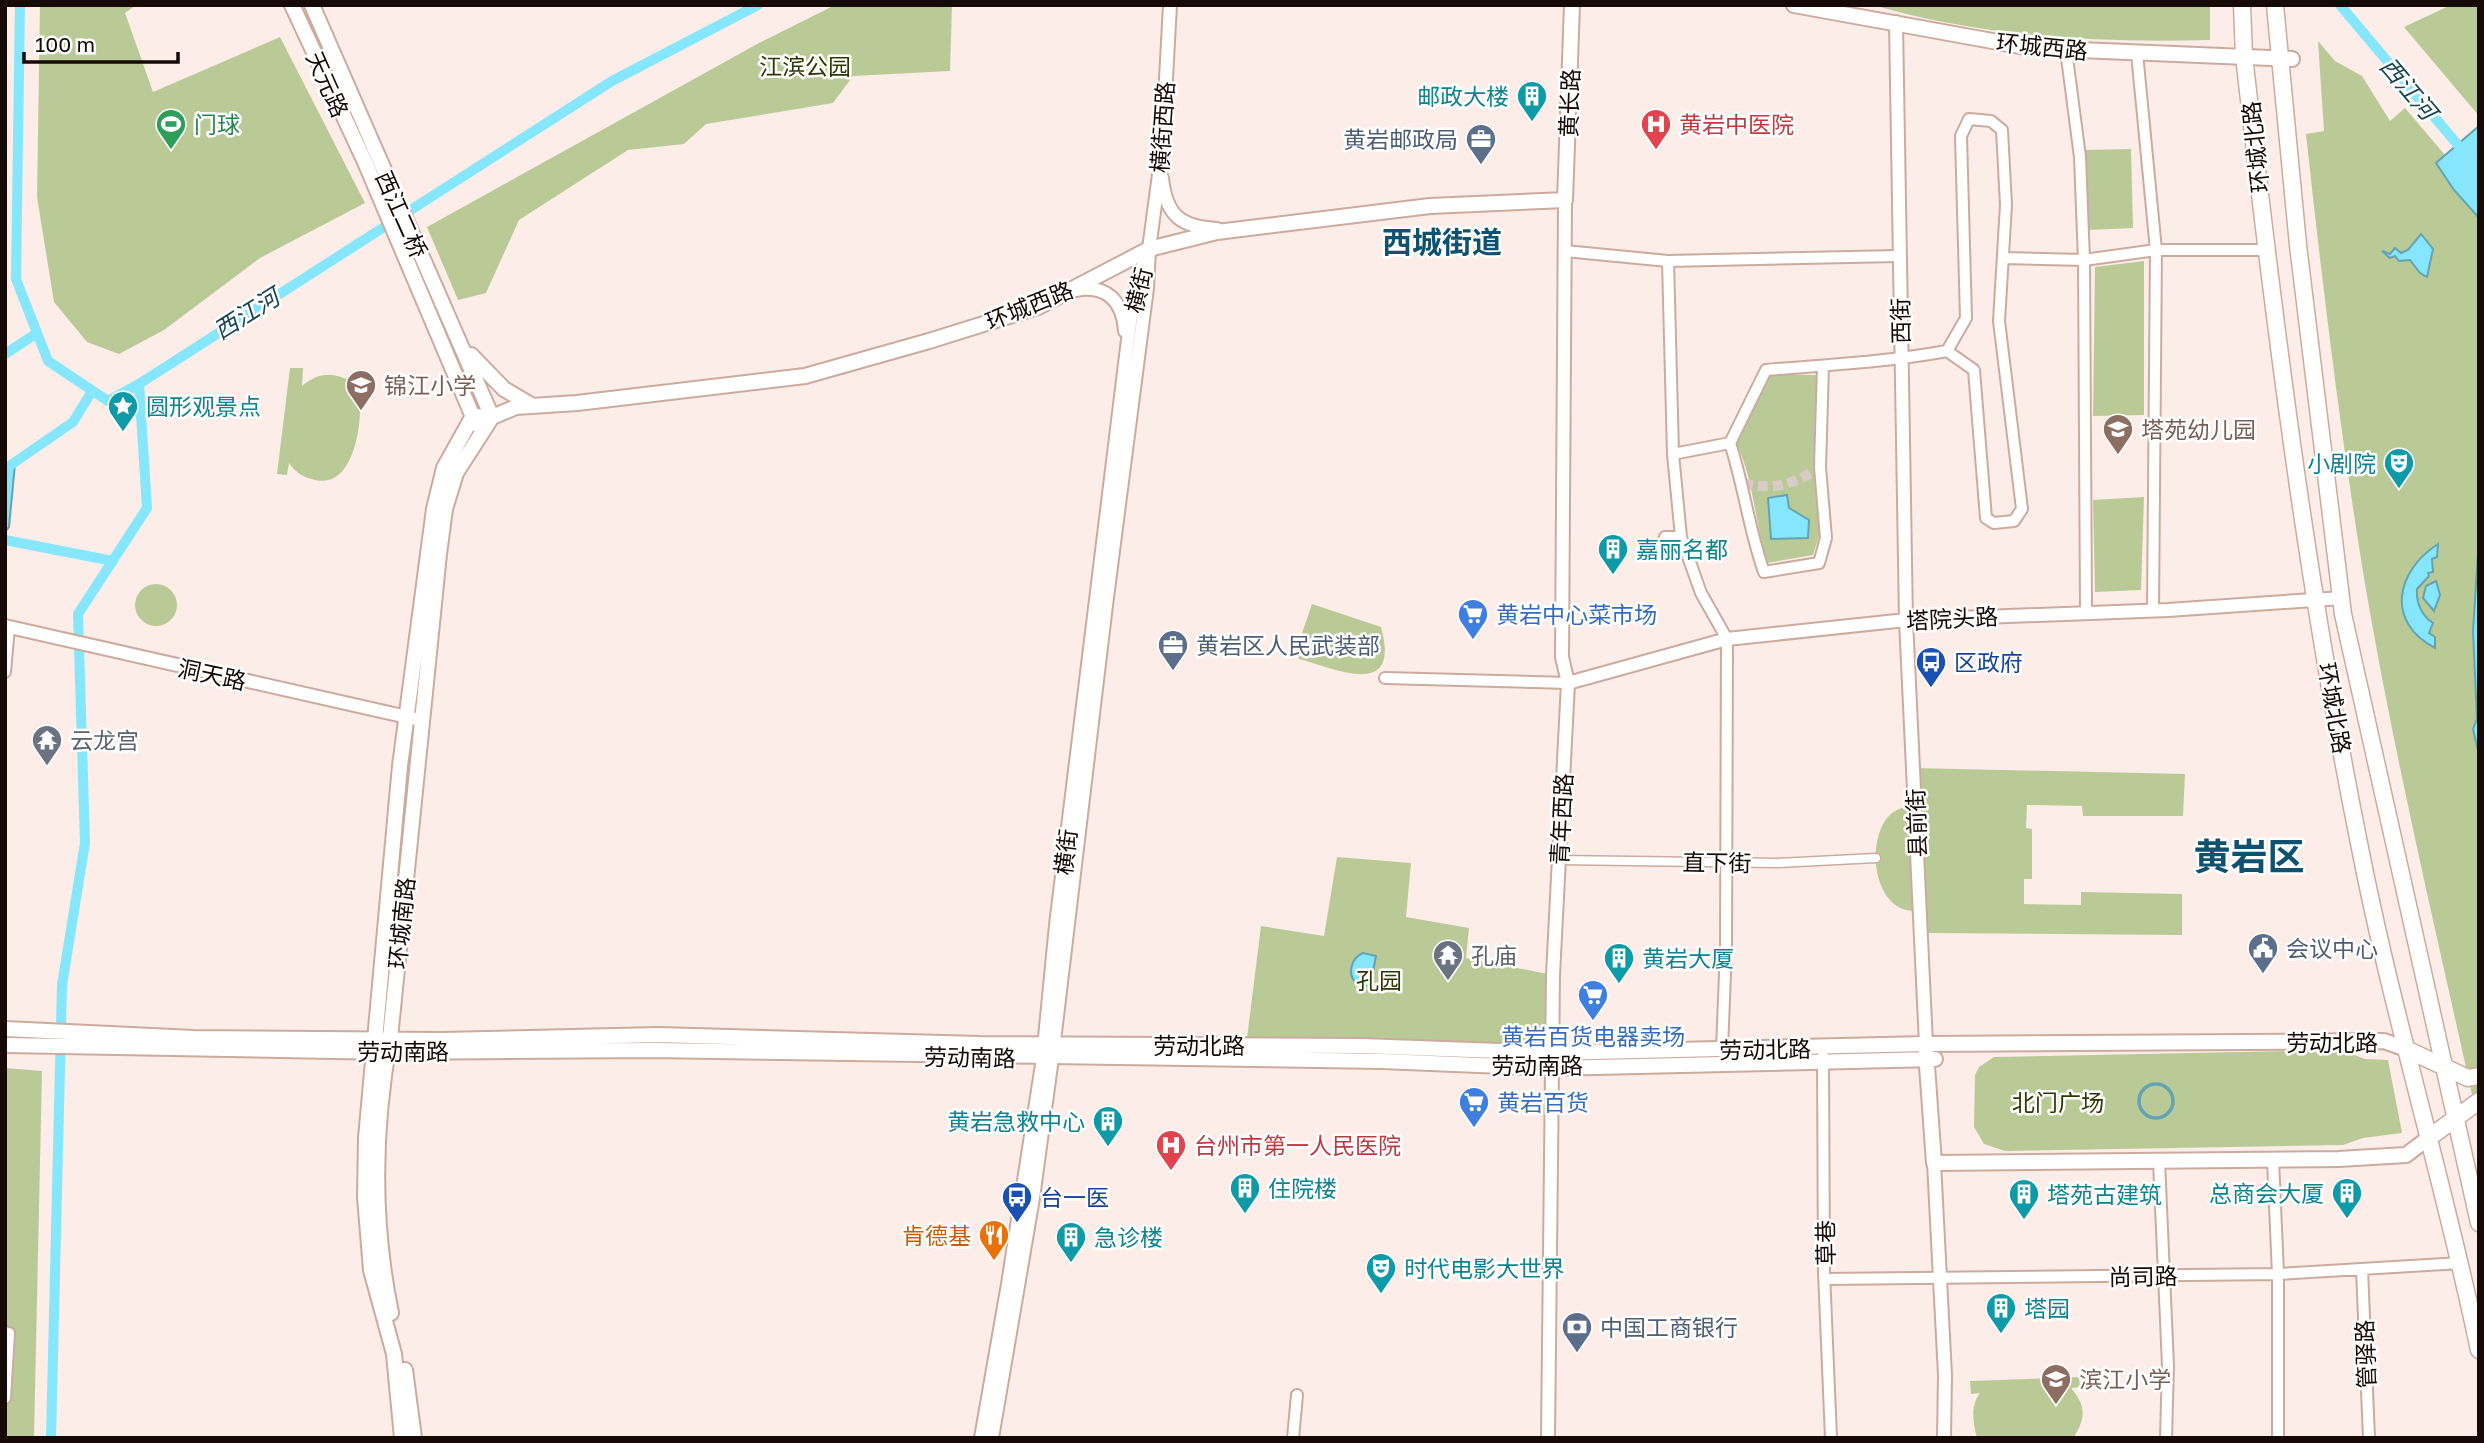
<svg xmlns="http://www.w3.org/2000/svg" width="2484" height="1443" viewBox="0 0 2484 1443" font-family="'Golos Text','Noto Sans SC',sans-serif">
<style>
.green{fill:#baca97}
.water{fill:#86e6fb;stroke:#64a4b2;stroke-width:2}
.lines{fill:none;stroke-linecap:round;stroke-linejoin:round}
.stream{stroke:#64a4b2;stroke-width:3.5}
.canal{stroke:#86e6fb;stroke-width:10}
.minor-tunnel{stroke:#d9cbc6;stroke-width:10;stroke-dasharray:10 5;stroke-linecap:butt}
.pedestrian-casing{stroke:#ccab9f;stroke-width:11}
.minor-casing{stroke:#ccab9f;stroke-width:14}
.tertiary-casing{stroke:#ccab9f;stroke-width:16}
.secondary-casing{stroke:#ccab9f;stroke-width:18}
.primary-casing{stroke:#ccab9f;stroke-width:19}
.pedestrian{stroke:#fff;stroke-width:8}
.minor{stroke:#fff;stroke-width:10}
.tertiary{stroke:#fff;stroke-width:12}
.secondary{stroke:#fff;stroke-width:14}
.primary{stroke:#fff;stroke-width:16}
.labels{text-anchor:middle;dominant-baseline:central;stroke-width:5;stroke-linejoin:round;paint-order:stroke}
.street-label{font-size:23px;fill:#150a06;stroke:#fff}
.park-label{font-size:23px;fill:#2c3701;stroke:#fff}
.culture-label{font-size:23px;fill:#0d838f;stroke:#fff;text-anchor:start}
.leisure-label{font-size:23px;fill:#27864d;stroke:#fff;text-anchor:start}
.health-label{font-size:23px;fill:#be3a42;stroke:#fff;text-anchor:start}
.service-label{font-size:23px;fill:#4e5e75;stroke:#fff;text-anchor:start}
.education-label{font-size:23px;fill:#785e54;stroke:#fff;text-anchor:start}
.shop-label{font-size:23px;fill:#366cbe;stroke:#fff;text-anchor:start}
.transit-label{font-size:23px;fill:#164399;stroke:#fff;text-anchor:start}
.worship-label{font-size:23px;fill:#5b616d;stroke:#fff;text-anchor:start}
.food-label{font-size:23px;fill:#c56008;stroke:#fff;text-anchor:end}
.water-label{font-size:24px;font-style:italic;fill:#19454e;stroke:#fff}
.district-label{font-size:30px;font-weight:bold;fill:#0e5270;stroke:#fff}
.town-label{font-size:37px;font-weight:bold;fill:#0e5270;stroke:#fff}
</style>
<rect width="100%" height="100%" fill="#fcede8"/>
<path class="green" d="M40 5H136L125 13 153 92 280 37 365 203 260 258 164 330 119 354 87 342 54 302 37 197Z
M835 5H952L950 71 853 76 833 103 706 124 684 144 628 150 519 220 486 293 458 300 427 227 759 43Z
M1873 5H2210V40C2096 43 1983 37 1873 5Z
M2451 5H2479V116L2404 27Z
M2318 41 2335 61 2362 76 2390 121 2405 108 2445 155 2437 163 2454 190 2479 218V538L2473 631 2477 720 2473 729 2479 755V1126C2439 944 2395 762 2364 578 2340 431 2322 282 2306 134L2324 131Z
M2131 149 2133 228 2089 230 2086 150Z
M2144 261V415L2093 416 2095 267Z
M290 368H303L302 386C318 373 333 371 351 382 354 391 360 403 360 413 359 439 349 488 315 480 303 477 296 473 289 463L287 475 277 474Z
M1769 374 1818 375 1814 435 1820 533 1813 555 1767 563C1755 523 1754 482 1737 444Z
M2144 497 2141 590 2095 592 2093 500Z
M135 605a21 21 0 1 1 42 0a21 21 0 1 1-42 0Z
M1312 604 1381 627C1401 700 1337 669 1299 659L1300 639Z
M1914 768 2185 774 2183 816H2083L2082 806 2027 805 2026 828 2032 829V879H2024V904L2081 905V892L2182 894V935L1921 933 1920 912C1911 911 1901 910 1894 904 1872 886 1870 840 1887 818 1893 810 1906 806 1915 803Z
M1337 857 1411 863 1406 917 1469 928 1466 958 1553 975 1552 1053 1246 1046 1261 926 1324 936Z
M2341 1050 2365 1059 2388 1060 2402 1133 2363 1138 2343 1145 2005 1151 1984 1144 1974 1127 1975 1075 1979 1067 1994 1057Z
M5 1068 42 1071 34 1438H5Z
M2079 1377 2080 1387 2071 1388C2086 1406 2086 1417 2074 1437L1977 1438C1973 1423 1970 1406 1980 1393L1971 1394 1970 1381Z"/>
<path class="water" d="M2479 126V218L2454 190 2436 163Z
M2421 234 2433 249 2427 277 2420 273 2410 260 2399 261 2395 256 2390 258 2382 251 2390 254 2395 248 2401 253 2408 250Z
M5 463 15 464 9 527 5 532Z
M1787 495 1789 508 1809 520 1808 538 1771 539 1768 498Z
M2479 538V755L2473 729 2477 719 2473 631Z
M2438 544 2437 557 2432 559 2433 572 2428 573 2429 576 2417 589C2416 603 2422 616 2433 623L2429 633 2435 637V648C2385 622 2396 571 2438 544Z
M2436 581 2440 595 2434 611 2423 598 2426 586Z
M1363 953 1376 956 1370 987 1356 983C1347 974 1351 958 1363 953Z"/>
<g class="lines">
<path class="stream" d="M2139 1101a17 17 0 1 1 34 0a17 17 0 1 1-34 0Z"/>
<path class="canal" d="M20 5 16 279 48 361 108 401 139 384 612 81 758 5
M2340 5 2479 170
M5 354 37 333
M5 469 73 422 92 391
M5 540 113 561
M51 1438 62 985 85 843 78 614 147 508 139 384"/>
<path class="minor-tunnel" d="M1743 483C1773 491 1795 484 1820 467
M1647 550 1665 537"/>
<g class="pedestrian-casing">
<path id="pedestrian" d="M1558 860 1777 863 1876 858"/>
</g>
<g class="minor-casing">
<path id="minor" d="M2066 50 2080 157 2084 260 2086 611
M2137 53 2156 250 2153 611
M1565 251 1668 261 1898 256
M2003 258 2084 260 2156 250H2266
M1668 261 1673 454 1681 537 1701 593 1727 639 1726 949 1722 1049
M1823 366 1820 467 1826 538 1819 563 1764 572C1749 530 1744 486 1730 443L1766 370C1827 365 1887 362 1947 351L1974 370 1986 518 1994 523 2014 521 2022 509 1999 321 2006 205 2002 130 1991 121 1969 119 1961 136 1966 318 1947 351
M1673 454 1730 443
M1665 537H1681
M5 672 9 627
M1385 678 1568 683
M1823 1056 1824 1272 1831 1438
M2273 1160 2278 1274V1438
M2159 1161 2168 1366 2166 1438
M2362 1269 2369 1438
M1825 1279 2278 1274 2461 1263
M5 1332 9 1333 5 1398
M1293 1438 1297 1395"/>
</g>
<g class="tertiary-casing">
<path id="tertiary" d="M1896 22 1906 620 1926 1044
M1162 178C1166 216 1181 227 1217 229
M1076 290C1106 284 1123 301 1125 331
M5 626 416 719
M1568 683 1727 639 1906 620 2168 610 2342 598
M1934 1163 1945 1375 1944 1438
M981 1438 1008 1284 1043 1058 1056 925 1133 299 1144 262
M992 1438 1033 1198 1052 1058 1106 605 1147 288 1149 249 1162 152 1170 5
M1548 1438 1553 975 1568 683 1562 657 1565 200"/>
</g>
<g class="secondary-casing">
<path id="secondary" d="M292 5 365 162 476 424
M312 5 492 417
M1794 5 2031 48 2292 59
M471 355 504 389 531 405
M5 1029 194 1038 442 1040 658 1035 979 1044 1362 1046 1552 1053 1926 1044 2384 1041 2406 1049
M5 1045 387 1052 653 1050 1382 1061 1552 1068 1935 1059
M1926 1052 1934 1163 2339 1159 2406 1155 2430 1137
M391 1313C372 1221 373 1131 390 1038L439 554 445 509 456 473 492 417
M405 1370 414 1438
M402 1438 394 1354 371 1270 365 1197 366 1138 400 766 434 509 444 468 473 416 492 417 516 407 577 403 805 376 929 341 1038 307 1149 249 1217 232 1430 206 1565 200 1572 5"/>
</g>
<g class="primary-casing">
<path id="primary" d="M2242 5 2244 56C2274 322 2307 586 2360 848 2393 1017 2444 1181 2479 1350
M2275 5 2298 245 2343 614 2479 1223
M2406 1049 2468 1078 2479 1076
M2430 1137 2479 1101"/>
</g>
<use href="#pedestrian" class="pedestrian"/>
<use href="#minor" class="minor"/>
<use href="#tertiary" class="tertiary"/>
<use href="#secondary" class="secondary"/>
<use href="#primary" class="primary"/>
</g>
<defs>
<g id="building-pin" transform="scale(1.575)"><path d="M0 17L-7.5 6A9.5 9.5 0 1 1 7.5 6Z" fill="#0f9aa8" stroke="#fff"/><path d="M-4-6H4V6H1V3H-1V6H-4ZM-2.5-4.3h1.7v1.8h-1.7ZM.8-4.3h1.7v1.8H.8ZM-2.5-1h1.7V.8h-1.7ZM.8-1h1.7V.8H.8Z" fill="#fff"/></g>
<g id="stadium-pin" transform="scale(1.575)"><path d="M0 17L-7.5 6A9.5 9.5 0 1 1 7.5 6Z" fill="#2e9e5b" stroke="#fff"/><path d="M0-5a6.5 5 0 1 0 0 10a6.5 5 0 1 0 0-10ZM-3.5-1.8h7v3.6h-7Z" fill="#fff"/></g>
<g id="hospital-pin" transform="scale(1.575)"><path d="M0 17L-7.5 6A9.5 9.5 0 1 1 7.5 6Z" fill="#e0444e" stroke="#fff"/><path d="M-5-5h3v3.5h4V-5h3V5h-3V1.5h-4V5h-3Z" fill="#fff"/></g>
<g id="office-pin" transform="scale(1.575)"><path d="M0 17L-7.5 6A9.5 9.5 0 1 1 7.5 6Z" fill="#5c6f8a" stroke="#fff"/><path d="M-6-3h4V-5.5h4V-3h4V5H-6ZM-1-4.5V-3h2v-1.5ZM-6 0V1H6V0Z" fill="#fff"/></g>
<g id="school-pin" transform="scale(1.575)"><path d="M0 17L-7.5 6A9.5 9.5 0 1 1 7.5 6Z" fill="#8d6e63" stroke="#fff"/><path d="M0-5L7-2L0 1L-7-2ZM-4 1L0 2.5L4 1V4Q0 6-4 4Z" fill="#fff"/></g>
<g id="sight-pin" transform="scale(1.575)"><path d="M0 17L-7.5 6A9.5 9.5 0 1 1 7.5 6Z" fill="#0f9aa8" stroke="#fff"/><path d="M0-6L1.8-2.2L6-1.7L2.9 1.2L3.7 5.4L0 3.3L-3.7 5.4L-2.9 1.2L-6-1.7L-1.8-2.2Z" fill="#fff"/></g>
<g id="theatre-pin" transform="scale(1.575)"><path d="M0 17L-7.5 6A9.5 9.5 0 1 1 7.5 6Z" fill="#0f9aa8" stroke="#fff"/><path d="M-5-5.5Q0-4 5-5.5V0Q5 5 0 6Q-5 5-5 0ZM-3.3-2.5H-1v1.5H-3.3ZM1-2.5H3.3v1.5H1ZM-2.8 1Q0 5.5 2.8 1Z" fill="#fff"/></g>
<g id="supermarket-pin" transform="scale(1.575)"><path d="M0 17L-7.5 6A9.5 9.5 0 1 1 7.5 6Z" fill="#3f7fe0" stroke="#fff"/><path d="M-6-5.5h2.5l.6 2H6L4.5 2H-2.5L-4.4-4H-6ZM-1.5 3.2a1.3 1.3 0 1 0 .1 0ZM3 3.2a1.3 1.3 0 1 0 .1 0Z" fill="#fff"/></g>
<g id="bus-pin" transform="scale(1.575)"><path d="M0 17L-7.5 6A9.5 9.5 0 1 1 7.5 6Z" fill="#1a4fb4" stroke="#fff"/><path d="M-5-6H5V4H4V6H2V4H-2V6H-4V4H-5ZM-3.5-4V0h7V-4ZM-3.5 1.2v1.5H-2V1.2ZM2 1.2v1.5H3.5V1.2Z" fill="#fff"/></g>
<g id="temple-pin" transform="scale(1.575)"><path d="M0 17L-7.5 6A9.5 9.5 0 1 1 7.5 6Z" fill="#6b7280" stroke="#fff"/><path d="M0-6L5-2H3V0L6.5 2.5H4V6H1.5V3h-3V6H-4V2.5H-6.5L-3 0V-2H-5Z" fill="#fff"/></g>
<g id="civic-pin" transform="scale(1.575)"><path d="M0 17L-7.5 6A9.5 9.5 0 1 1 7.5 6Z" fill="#5c6f8a" stroke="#fff"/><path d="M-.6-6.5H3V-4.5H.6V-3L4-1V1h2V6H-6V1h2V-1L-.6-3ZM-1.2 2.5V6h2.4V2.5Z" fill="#fff"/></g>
<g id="restaurant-pin" transform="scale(1.575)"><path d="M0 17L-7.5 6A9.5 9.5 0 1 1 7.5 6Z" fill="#e8710a" stroke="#fff"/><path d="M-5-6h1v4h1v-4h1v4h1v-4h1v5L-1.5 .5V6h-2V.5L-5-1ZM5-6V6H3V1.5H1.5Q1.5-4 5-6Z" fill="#fff"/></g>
<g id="bank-pin" transform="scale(1.575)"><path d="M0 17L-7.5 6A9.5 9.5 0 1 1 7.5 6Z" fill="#5c6f8a" stroke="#fff"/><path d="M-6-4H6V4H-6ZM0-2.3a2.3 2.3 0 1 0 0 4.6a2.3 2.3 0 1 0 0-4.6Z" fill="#fff"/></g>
</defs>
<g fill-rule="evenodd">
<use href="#building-pin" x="1532" y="96"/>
<use href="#stadium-pin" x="171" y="124"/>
<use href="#hospital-pin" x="1656" y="124"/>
<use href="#office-pin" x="1481" y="139"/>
<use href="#school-pin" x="361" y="385"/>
<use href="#sight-pin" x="123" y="406"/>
<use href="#school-pin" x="2118" y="429"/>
<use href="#theatre-pin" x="2399" y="463"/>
<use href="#building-pin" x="1613" y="549"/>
<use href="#supermarket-pin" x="1473" y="614"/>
<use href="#office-pin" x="1173" y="645"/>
<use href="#bus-pin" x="1931" y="662"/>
<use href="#temple-pin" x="47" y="740"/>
<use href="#civic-pin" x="2263" y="948"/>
<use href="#temple-pin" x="1448" y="955"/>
<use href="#building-pin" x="1619" y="958"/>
<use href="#supermarket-pin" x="1593" y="995"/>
<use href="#supermarket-pin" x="1474" y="1102"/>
<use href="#building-pin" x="1108" y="1121"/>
<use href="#hospital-pin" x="1171" y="1145"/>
<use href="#building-pin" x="1245" y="1188"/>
<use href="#building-pin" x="2347" y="1193"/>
<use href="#building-pin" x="2024" y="1194"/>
<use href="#bus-pin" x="1017" y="1197"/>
<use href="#restaurant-pin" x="994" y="1235"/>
<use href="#building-pin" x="1071" y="1237"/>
<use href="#theatre-pin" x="1381" y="1268"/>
<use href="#building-pin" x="2001" y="1308"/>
<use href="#bank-pin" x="1577" y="1327"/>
<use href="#school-pin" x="2056" y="1379"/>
</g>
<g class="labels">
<g class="street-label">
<text transform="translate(2042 46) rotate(6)">环城西路</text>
<text transform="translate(328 84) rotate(66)">天元路</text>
<text transform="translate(1569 103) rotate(-88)">黄长路</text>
<text transform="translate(1162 127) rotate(-86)">横街西路</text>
<text transform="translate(2255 147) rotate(-96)">环城北路</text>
<text transform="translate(402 214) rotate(66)">西江二桥</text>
<text transform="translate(1138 290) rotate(-76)">横街</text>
<text transform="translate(1029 305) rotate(-22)">环城西路</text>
<text transform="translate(1900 321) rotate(-91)">西街</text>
<text transform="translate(1952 618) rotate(-3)">塔院头路</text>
<text transform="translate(212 674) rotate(12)">洞天路</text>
<text transform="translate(2335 708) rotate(80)">环城北路</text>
<text transform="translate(1561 819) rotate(-87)">青年西路</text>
<text transform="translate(1916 823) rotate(-92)">县前街</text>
<text transform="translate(1065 852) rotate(-83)">横街</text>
<text transform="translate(1717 862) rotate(1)">直下街</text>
<text transform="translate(401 923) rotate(-84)">环城南路</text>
<text x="2332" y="1042">劳动北路</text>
<text x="1199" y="1045">劳动北路</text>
<text transform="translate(1765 1049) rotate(-1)">劳动北路</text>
<text x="403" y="1051">劳动南路</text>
<text transform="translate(970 1057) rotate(1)">劳动南路</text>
<text x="1537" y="1065">劳动南路</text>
<text transform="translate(1825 1243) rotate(-91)">草巷</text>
<text transform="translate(2143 1276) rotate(-1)">尚司路</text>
<text transform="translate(2365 1354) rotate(-92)">管驿路</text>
</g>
<g class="park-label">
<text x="805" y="66">江滨公园</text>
<text x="1379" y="980">孔园</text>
<text x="2058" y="1102">北门广场</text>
</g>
<g class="culture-label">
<text x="1509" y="96" text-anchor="end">邮政大楼</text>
<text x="146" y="406">圆形观景点</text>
<text x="2376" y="463" text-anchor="end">小剧院</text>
<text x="1636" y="549">嘉丽名都</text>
<text x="1642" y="958">黄岩大厦</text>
<text x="1085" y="1121" text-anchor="end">黄岩急救中心</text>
<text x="1268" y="1188">住院楼</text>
<text x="2324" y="1193" text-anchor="end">总商会大厦</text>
<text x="2047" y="1194">塔苑古建筑</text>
<text x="1094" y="1237">急诊楼</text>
<text x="1404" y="1268">时代电影大世界</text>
<text x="2024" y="1308">塔园</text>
</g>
<g class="leisure-label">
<text x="194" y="124">门球</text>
</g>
<g class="health-label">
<text x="1679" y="124">黄岩中医院</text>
<text x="1194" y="1145">台州市第一人民医院</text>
</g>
<g class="service-label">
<text x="1458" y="139" text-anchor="end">黄岩邮政局</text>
<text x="1196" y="645">黄岩区人民武装部</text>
<text x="2286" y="948">会议中心</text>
<text x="1600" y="1327">中国工商银行</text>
</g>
<g class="education-label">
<text x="384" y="385">锦江小学</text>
<text x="2141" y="429">塔苑幼儿园</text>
<text x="2079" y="1379">滨江小学</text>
</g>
<g class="shop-label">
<text x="1496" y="614">黄岩中心菜市场</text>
<text x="1593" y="1036" text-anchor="middle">黄岩百货电器卖场</text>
<text x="1497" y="1102">黄岩百货</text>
</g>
<g class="transit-label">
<text x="1954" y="662">区政府</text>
<text x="1040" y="1197">台一医</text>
</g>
<g class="worship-label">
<text x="70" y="740">云龙宫</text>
<text x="1471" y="955">孔庙</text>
</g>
<g class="food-label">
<text x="971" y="1235">肯德基</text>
</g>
<g class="water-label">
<text transform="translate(2409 88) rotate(50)">西江河</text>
<text transform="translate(246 313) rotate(-32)">西江河</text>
</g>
<g class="district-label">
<text x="1442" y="242">西城街道</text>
</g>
<g class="town-label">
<text x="2249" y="856">黄岩区</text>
</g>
</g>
<rect width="2484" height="1443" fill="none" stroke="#150a06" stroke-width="14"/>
<path d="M24 52v10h154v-10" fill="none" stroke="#150a06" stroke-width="3.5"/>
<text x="35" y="52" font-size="21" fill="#150a06" stroke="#ffffff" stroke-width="5" paint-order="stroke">100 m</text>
</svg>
